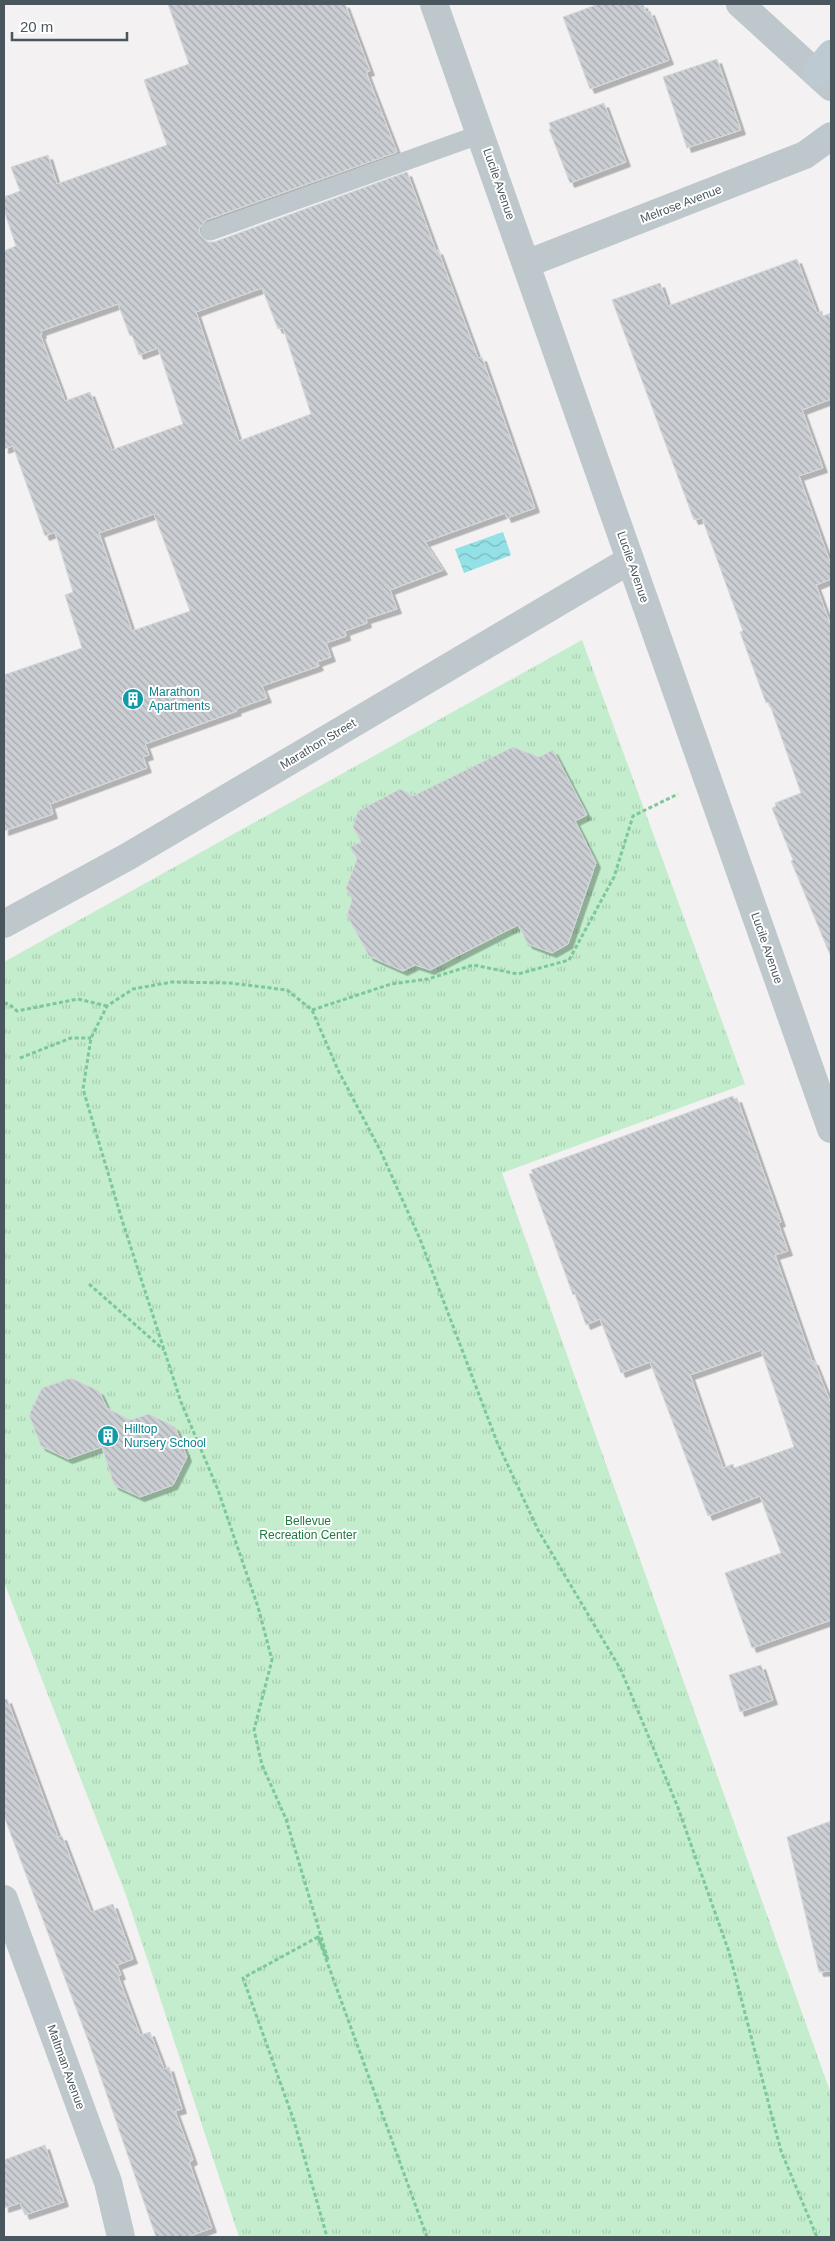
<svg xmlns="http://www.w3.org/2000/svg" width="835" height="2241" viewBox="0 0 835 2241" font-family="Arial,sans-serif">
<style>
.park{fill:url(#park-tufts)}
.water{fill:url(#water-waves)}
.building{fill:url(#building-back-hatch);stroke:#d5d8db;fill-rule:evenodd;filter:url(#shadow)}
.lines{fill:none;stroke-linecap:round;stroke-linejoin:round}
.path{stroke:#7dc898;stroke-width:3;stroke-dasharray:4 2.5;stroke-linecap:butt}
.service{stroke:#bdc7cc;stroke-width:19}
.minor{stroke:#bdc7cc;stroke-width:28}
.tertiary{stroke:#bdc7cc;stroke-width:28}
.secondary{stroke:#becad1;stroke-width:28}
.labels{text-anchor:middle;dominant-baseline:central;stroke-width:4;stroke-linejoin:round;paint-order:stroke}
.street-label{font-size:12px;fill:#4a565d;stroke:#fff}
.culture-label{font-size:12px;fill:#0d838f;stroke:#fff;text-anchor:start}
.park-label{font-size:12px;fill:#1e7a3f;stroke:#fff}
</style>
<defs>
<pattern id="park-tufts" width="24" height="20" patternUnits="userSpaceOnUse" patternTransform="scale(1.25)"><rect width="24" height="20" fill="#c3edcd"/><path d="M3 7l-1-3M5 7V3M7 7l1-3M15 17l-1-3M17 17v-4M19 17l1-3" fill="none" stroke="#a9cdb2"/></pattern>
<pattern id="water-waves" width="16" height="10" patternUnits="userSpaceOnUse" patternTransform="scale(1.25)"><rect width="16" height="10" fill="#93e1e6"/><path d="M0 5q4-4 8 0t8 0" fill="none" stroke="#7ab9be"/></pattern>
<pattern id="building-back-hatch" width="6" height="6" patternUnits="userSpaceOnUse" patternTransform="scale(1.25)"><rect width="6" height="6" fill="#cbced3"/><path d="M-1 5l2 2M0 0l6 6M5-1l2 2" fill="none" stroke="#a7aaae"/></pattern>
<filter id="shadow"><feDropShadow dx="4.5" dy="4.5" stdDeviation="0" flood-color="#0004"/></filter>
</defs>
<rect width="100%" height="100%" fill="#f3f1f1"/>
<path class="park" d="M582 640 745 1084 502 1173 831 2094V2237H239L126 1895 4 1582V962Z"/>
<path class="water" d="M503 532 511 555 464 573 455 549Z"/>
<path class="building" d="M168 4H345L370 71 366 72 397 152 206 220 199 229 200 235 208 242H214L407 172 436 251 438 250 478 358 482 357 535 508 507 518 505 513 425 542 443 570 390 590 397 609 366 619 367 623 345 631 346 636 326 643 331 657 317 662 319 666 262 686 267 698 236 709 237 711 145 744 149 755 143 757 147 768 50 804 53 814 4 831V675L82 648 65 595 73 592 55 532 45 536 13 446 4 449V251L16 246 4 210V197L20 191 11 167 48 155 57 184 167 145 144 80 189 64ZM262 288 278 329 283 328 311 414 239 441 196 312ZM118 304 130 336 132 335 139 355 158 348 183 424 112 450 90 392 65 401 40 334H42L41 331ZM154 514 190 611 132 631 99 533Z
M599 4H643L646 12 650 11 669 60 590 89 563 17Z
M717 59 741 130 687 148 663 77Z
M604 103 626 162 570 183 549 129H551L549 123Z
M797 259 817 313 822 311 823 316 831 313V399L802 410 823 468 799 476 831 565V579L816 585 831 626V957L791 861 793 860 772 808 776 806 775 803 801 793 769 702 766 703 740 632 743 631 702 518 694 520 612 300 660 283 668 306Z
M513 747 539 757 553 750 587 815 575 821 596 863 568 944 552 953 528 944 518 925 430 970 415 965 403 971 369 956 347 915 352 900 346 888 357 859 350 847 361 842 353 827 358 811 400 789 413 796Z
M733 1096 734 1099 737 1098 781 1222 778 1223 788 1251 775 1255 812 1361H814L831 1404V1620L752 1648 725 1573 781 1553 760 1496 708 1516 650 1362 621 1373 600 1319 586 1325 575 1294 573 1295 529 1174 533 1173 531 1170ZM761 1350 794 1447 734 1468 733 1464 723 1468 690 1375Z
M71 1378 99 1391 107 1408 130 1420 149 1414 175 1427 187 1457 173 1485 140 1497 114 1485 102 1447 68 1459 41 1446 29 1415 42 1388Z
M761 1665 773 1700 740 1712 729 1675Z
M7 1699 58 1837 62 1836 91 1912 113 1904 133 1959 117 1965 121 1975 118 1976 140 2035 150 2032 164 2069 169 2067 182 2109 175 2111 193 2160 189 2162 212 2228 187 2237H156L88 2040 4 1816V1700Z
M831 1821V1971L819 1972 787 1837Z
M45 2145 64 2202 25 2215 20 2203 4 2208V2160Z"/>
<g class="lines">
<path class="path" d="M4 1003 9 1004 17 1011 78 999 107 1006
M312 1010 391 984 428 979 473 965 518 974 569 960 614 877 633 816 678 794
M20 1058 71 1038H91
M89 1284 164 1350
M318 1937 243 1978 294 2121 327 2237
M427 2237 318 1937 328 1960 286 1819 262 1765 254 1730 272 1660 258 1607 218 1490 181 1402 122 1220 83 1089 91 1038 107 1006 133 989 172 982 230 983 287 990 312 1010 338 1070 381 1152 420 1239 497 1442 538 1530 621 1670 677 1805 729 1952 781 2151 817 2237"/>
<path class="service" d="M210 231 481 134"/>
<path class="minor" d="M434 4 831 1129
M526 264 805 155 831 136
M4 924 127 857 630 560
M4 1899 108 2182 121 2237"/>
<path class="tertiary" d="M740 4 831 87"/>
<path class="secondary" d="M816 73 831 54"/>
</g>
<defs>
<g id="building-disc" transform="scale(1.125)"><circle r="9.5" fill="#0f9aa8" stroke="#fff"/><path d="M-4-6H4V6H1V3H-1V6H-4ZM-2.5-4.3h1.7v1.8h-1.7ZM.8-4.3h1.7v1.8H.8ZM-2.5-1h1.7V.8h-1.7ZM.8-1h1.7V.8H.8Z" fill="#fff"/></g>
</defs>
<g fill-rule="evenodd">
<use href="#building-disc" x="133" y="699"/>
<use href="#building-disc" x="108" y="1436"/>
</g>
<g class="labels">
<g class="street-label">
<text transform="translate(499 184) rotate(71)">Lucile Avenue</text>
<text transform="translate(681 204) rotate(-21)">Melrose Avenue</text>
<text transform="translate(633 567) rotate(71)">Lucile Avenue</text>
<text transform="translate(318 744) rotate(-31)">Marathon Street</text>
<text transform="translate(767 948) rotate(71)">Lucile Avenue</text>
<text transform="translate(66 2067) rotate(70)">Maltman Avenue</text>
</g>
<g class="culture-label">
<text x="149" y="692">Marathon<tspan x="149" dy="14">Apartments</tspan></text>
<text x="124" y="1429">Hilltop<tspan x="124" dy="14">Nursery School</tspan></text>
</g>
<g class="park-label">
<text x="308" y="1521">Bellevue<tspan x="308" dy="14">Recreation Center</tspan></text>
</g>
</g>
<rect width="835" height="2241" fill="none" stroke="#4a565d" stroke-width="10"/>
<path d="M12 32v8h115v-8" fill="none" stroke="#4a565d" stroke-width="2.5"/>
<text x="20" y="32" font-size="15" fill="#4a565d" stroke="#ffffff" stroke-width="4" paint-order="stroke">20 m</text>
</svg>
